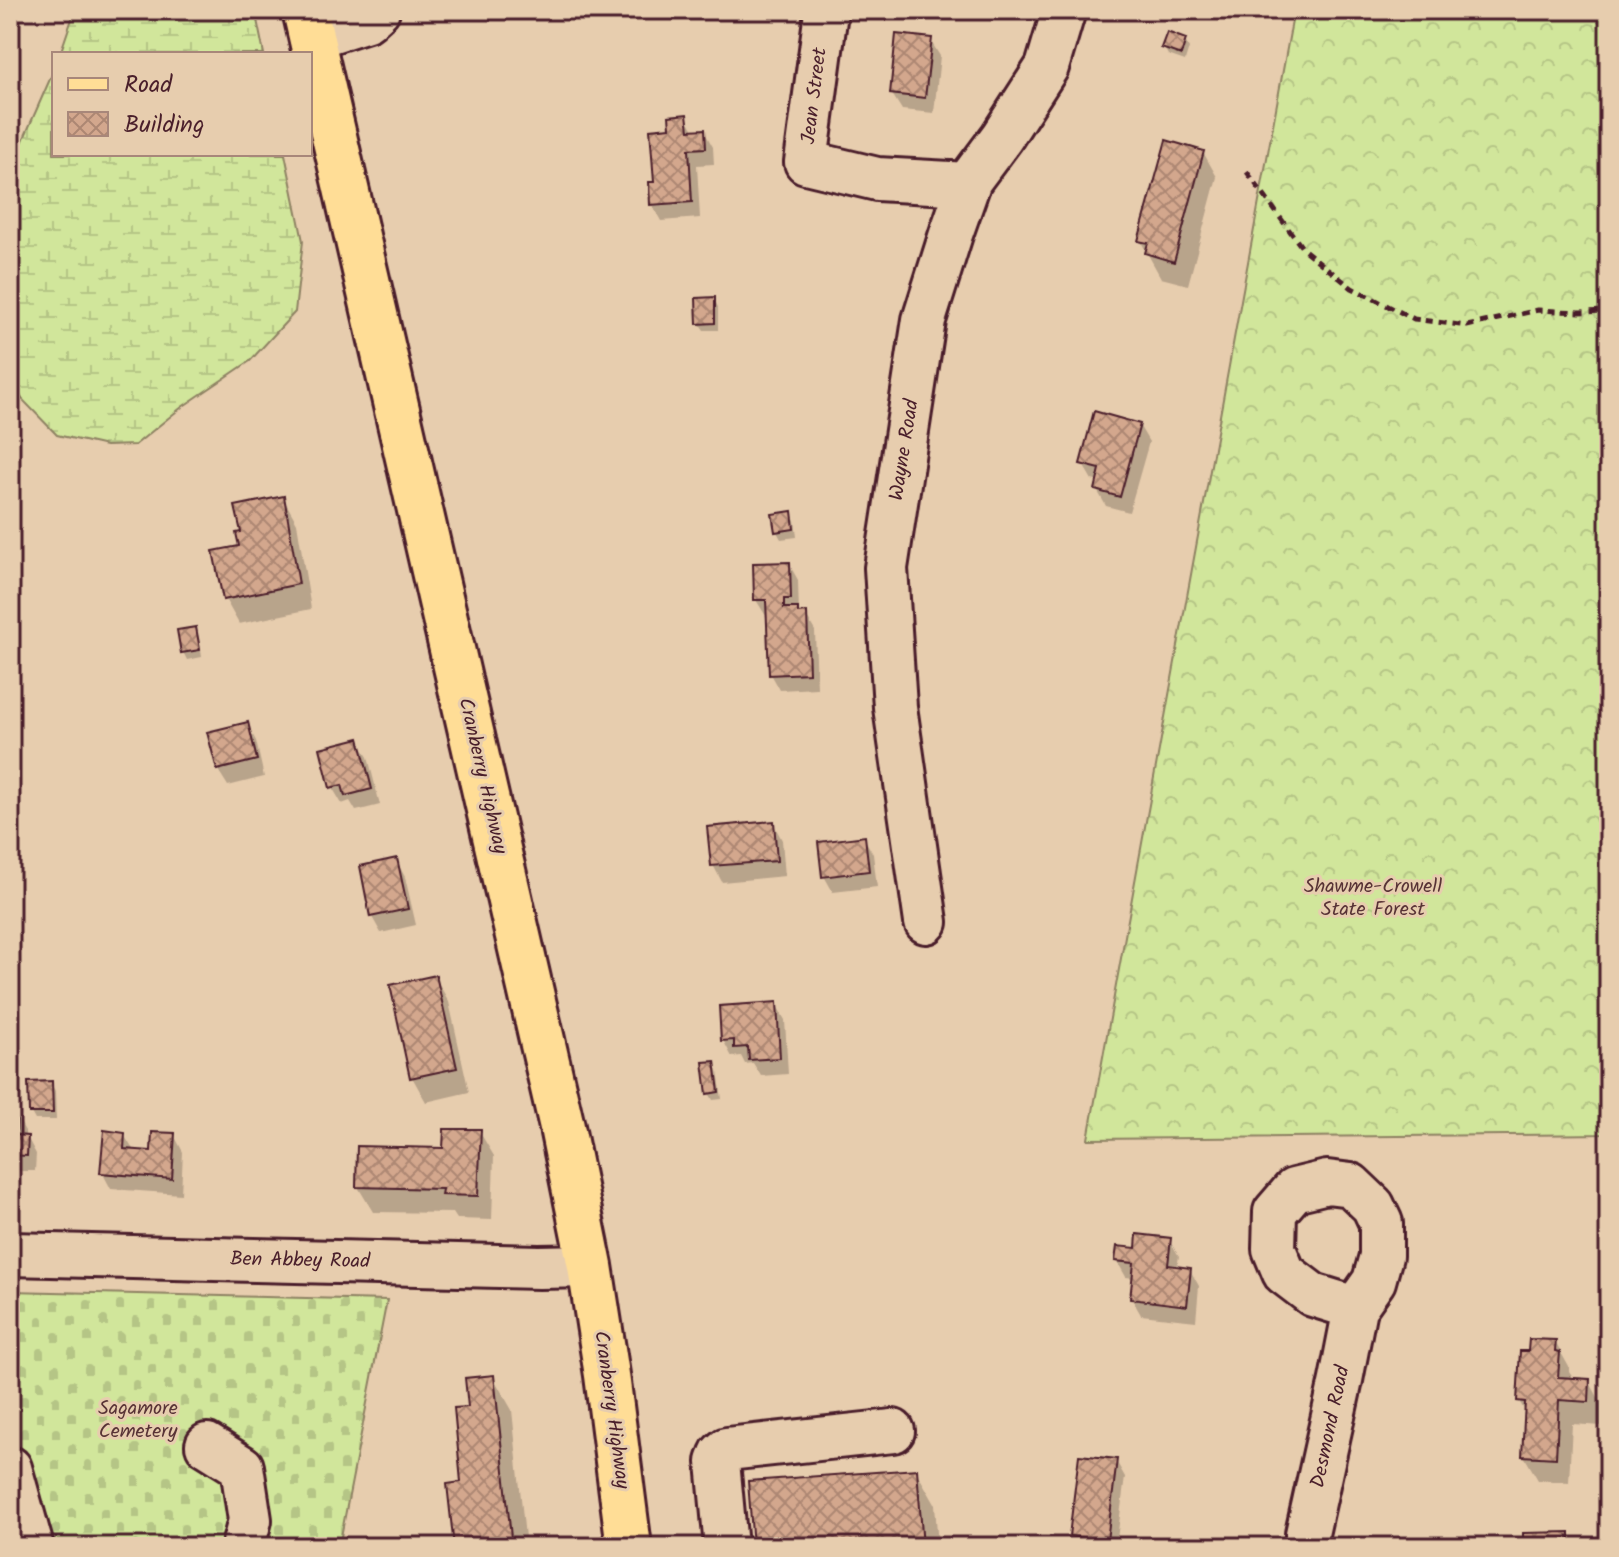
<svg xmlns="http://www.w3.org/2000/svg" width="1619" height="1557" viewBox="0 0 1619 1557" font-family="Kalam,sans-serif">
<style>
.forest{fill:url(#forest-crowns);stroke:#8e8263;stroke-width:2}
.wetland{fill:url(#wetland-marsh);stroke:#8e8263;stroke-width:2}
.cemetery{fill:url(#cemetery-stones);stroke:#8e8263;stroke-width:2}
.shadow{fill:#0003}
.building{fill:url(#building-cross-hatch);stroke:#4a1f2b;stroke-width:2}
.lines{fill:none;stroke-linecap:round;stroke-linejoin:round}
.minor-casing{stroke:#4a1f2b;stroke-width:48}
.major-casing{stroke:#4a1f2b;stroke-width:50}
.path{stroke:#4a1f2b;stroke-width:5;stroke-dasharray:8 6;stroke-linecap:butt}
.minor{stroke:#e7cdae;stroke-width:42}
.major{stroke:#ffdd96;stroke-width:44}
.labels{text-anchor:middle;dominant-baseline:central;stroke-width:6;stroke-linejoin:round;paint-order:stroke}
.street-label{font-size:20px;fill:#4a1f2b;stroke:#e7cdae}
.park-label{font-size:20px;fill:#583336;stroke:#e7cdae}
</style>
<defs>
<pattern id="forest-crowns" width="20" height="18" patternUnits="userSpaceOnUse" patternTransform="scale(2)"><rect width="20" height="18" fill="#d1e69b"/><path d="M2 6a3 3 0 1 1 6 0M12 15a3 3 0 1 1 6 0" fill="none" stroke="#b5c586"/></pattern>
<pattern id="wetland-marsh" width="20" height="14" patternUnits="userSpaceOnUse" patternTransform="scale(2)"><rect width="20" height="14" fill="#d1e69b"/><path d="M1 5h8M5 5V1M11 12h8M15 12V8" fill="none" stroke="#b5c586"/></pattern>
<pattern id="cemetery-stones" width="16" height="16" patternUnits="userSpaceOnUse" patternTransform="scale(2)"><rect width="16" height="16" fill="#d1e69b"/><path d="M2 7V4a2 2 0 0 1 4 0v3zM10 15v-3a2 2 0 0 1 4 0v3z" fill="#b5c586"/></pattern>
<pattern id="building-cross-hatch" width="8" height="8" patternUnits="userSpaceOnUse" patternTransform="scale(2)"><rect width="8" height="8" fill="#d3a78d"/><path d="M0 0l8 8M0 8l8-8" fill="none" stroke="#ad8773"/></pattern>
</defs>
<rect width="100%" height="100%" fill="#e7cdae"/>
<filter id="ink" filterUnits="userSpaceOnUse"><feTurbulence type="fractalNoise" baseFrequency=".0125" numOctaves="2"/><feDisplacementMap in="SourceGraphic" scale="16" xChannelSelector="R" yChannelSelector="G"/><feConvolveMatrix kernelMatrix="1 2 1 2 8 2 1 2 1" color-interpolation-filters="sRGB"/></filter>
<g filter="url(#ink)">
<path class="forest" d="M1294 10H1609V1134L1088 1139Z"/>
<path class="wetland" d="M75 10H255L264 54H60Z
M54 70V154H285L303 241 295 312 250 361 182 407 135 445 106 446 57 435 22 399 10 376V170Z"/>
<path class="cemetery" d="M10 1291 387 1300 339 1547H10Z"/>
<path class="shadow" d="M930 40 940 56 934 113 902 110 892 94Z
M1185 41 1189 48 1185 61 1168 55 1164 48Z
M10 42 15 50 10 60Z
M686 116 695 132 704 131 713 147 714 164 697 165 700 218 661 221 652 205 651 184 656 183 672 129Z
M1203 152 1217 177 1188 285 1161 278 1140 240Z
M714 299 718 307V330H704L699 323Z
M1139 425 1149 442 1129 512 1106 506 1097 490 1099 482 1092 480 1082 463Z
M283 498 297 523 311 609 239 624 225 599 241 547Z
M791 513 795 520 797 537 781 539 777 532 774 516Z
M789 564 798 580 799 615 805 614 815 631 817 688 780 690 771 674 768 616H766L756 600Z
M195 629 199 637 202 657 187 660 183 652Z
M247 724 256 741 264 777 228 786 218 770Z
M358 741 368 757 380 805 356 811 350 801 342 804 332 787Z
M773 823 782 840 785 876 722 882 713 865Z
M864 838 873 854 877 887 833 892 824 876Z
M396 860 405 877 416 925 381 933 372 917Z
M435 977 449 1002 469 1092 426 1102 412 1077Z
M776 1004 785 1020 788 1074 761 1076 753 1063 745 1064 741 1056 732 1057 723 1040Z
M714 1063 718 1070 722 1099 713 1100 709 1093Z
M51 1083 55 1091 56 1120H35L31 1113Z
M10 1115H16L25 1131V1137H27L36 1154 35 1171H10Z
M479 1131 494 1156 492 1220 457 1219 453 1213 373 1212 358 1187 445 1150Z
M124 1135 134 1151 153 1153 174 1135 183 1152 181 1194 111 1189 102 1172Z
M1169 1240 1179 1256 1177 1268 1190 1270 1199 1286 1196 1321 1141 1315 1132 1299 1134 1278 1126 1277 1117 1261 1138 1250Z
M1555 1342 1569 1367V1372L1573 1378 1589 1381 1603 1406 1602 1426 1572 1424 1569 1482 1538 1480 1524 1456 1526 1413 1519 1401 1529 1354Z
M493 1377 512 1410 526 1547H456L471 1409Z
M1116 1461 1125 1477 1116 1547H1078L1071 1536Z
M916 1471 935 1504 938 1547H755Z
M1569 1534 1576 1547H1525Z"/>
<path class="building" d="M1167 32 1186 39 1181 55 1161 48Z
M896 34 932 38 925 98 890 94Z
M687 114 689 130 705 129 706 148 689 149 692 202 650 205 649 182H654L650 129 670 127 669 116Z
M1166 140 1204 151 1174 262 1145 253 1148 243 1138 241Z
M715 297V323L697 324 696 298Z
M1094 411 1140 424 1120 497 1095 490 1100 469 1080 464Z
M284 496 299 584 223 600 213 551 239 546 236 533 241 532 235 506Z
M792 511 794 529 775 532 772 514Z
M790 562 791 599H784V608H798V613L807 612 809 673 769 675 766 600H754L753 563Z
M196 627 200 650 181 653 177 630Z
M248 722 257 760 217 770 207 732Z
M359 738 372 789 345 796 342 785 330 788 320 748Z
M774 821 777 861 711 866 707 827Z
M865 836 869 871 822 877 818 842Z
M397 858 408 909 370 917 360 866Z
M436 975 457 1068 410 1078 390 985Z
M777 1002 780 1058 749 1060 748 1047 734 1048V1040L721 1041 719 1006Z
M715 1061 719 1092 707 1094 703 1062Z
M52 1081 53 1113H29L28 1082Z
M10 1113H17L16 1135 28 1136 27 1156 10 1155Z
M444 1129H481L478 1196 441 1195 442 1189 356 1187 357 1146 443 1148Z
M104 1130 125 1133 124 1149 151 1151 152 1132 175 1133 172 1179 100 1173Z
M1137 1234 1171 1238 1168 1265 1191 1268 1187 1306 1130 1299 1134 1263 1115 1261 1117 1246 1136 1248Z
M1529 1339 1556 1340 1555 1351 1560 1352 1558 1377 1590 1379 1589 1402 1559 1400 1556 1458 1522 1456 1525 1402 1517 1401 1520 1351H1528Z
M494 1375 512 1547H454L447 1484 461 1482 454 1408 468 1407 465 1378Z
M1079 1455 1117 1459 1107 1541 1069 1536Z
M917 1469 923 1547H753L748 1481Z
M1570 1532V1547H1523V1533Z"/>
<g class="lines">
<g class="minor-casing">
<path id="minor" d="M824 10 826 12 806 162 877 179 968 184
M311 38 367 20 378 10
M926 922 895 707 886 568 924 320 951 234 970 180 1002 137 1047 67 1064 10
M10 1254 539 1267 590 1266
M207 1445 242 1467 250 1520 243 1547
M10 1468 32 1547
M726 1547 718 1462 721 1454 727 1449 893 1431
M1307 1547V1534L1341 1380 1355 1308 1374 1281 1381 1256V1223L1373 1206 1351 1185 1327 1182 1294 1190 1275 1212 1274 1249 1284 1273 1313 1295 1355 1308"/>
</g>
<g class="major-casing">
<path id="major" d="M305 10 562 1127 590 1266 607 1375 629 1547"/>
</g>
<path class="path" d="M1247 172 1303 249 1352 288 1414 319 1467 326 1538 310 1580 312 1609 311"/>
<use href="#minor" class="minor"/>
<use href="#major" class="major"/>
</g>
</g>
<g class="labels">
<g class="street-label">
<text transform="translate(815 96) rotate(-83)">Jean Street</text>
<text transform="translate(905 450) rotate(-81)">Wayne Road</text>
<text transform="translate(482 776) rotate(77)">Cranberry Highway</text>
<text transform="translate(300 1261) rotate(1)">Ben Abbey Road</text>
<text transform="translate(611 1410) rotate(82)">Cranberry Highway</text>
<text transform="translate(1331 1427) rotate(-78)">Desmond Road</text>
</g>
<g class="park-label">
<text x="1373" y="887">Shawme-Crowell<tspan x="1373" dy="23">State Forest</tspan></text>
<text x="138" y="1409">Sagamore<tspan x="138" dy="23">Cemetery</tspan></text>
</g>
</g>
<rect width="1619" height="1557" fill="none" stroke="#e7cdae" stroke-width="40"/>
<rect x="20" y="20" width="1579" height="1517" fill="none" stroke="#4a1f2b" stroke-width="3" filter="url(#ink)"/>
<rect x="52" y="52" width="260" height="104" fill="#e7cdae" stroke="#a8877a" stroke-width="2"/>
<rect x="68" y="78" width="40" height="12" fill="#ffdd96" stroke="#a8877a" stroke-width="2"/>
<text x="124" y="92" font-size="24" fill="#4a1f2b">Road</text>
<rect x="68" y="112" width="40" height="24" fill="url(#building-cross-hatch)" stroke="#a8877a" stroke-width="2"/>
<text x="124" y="132" font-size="24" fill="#4a1f2b">Building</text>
</svg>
